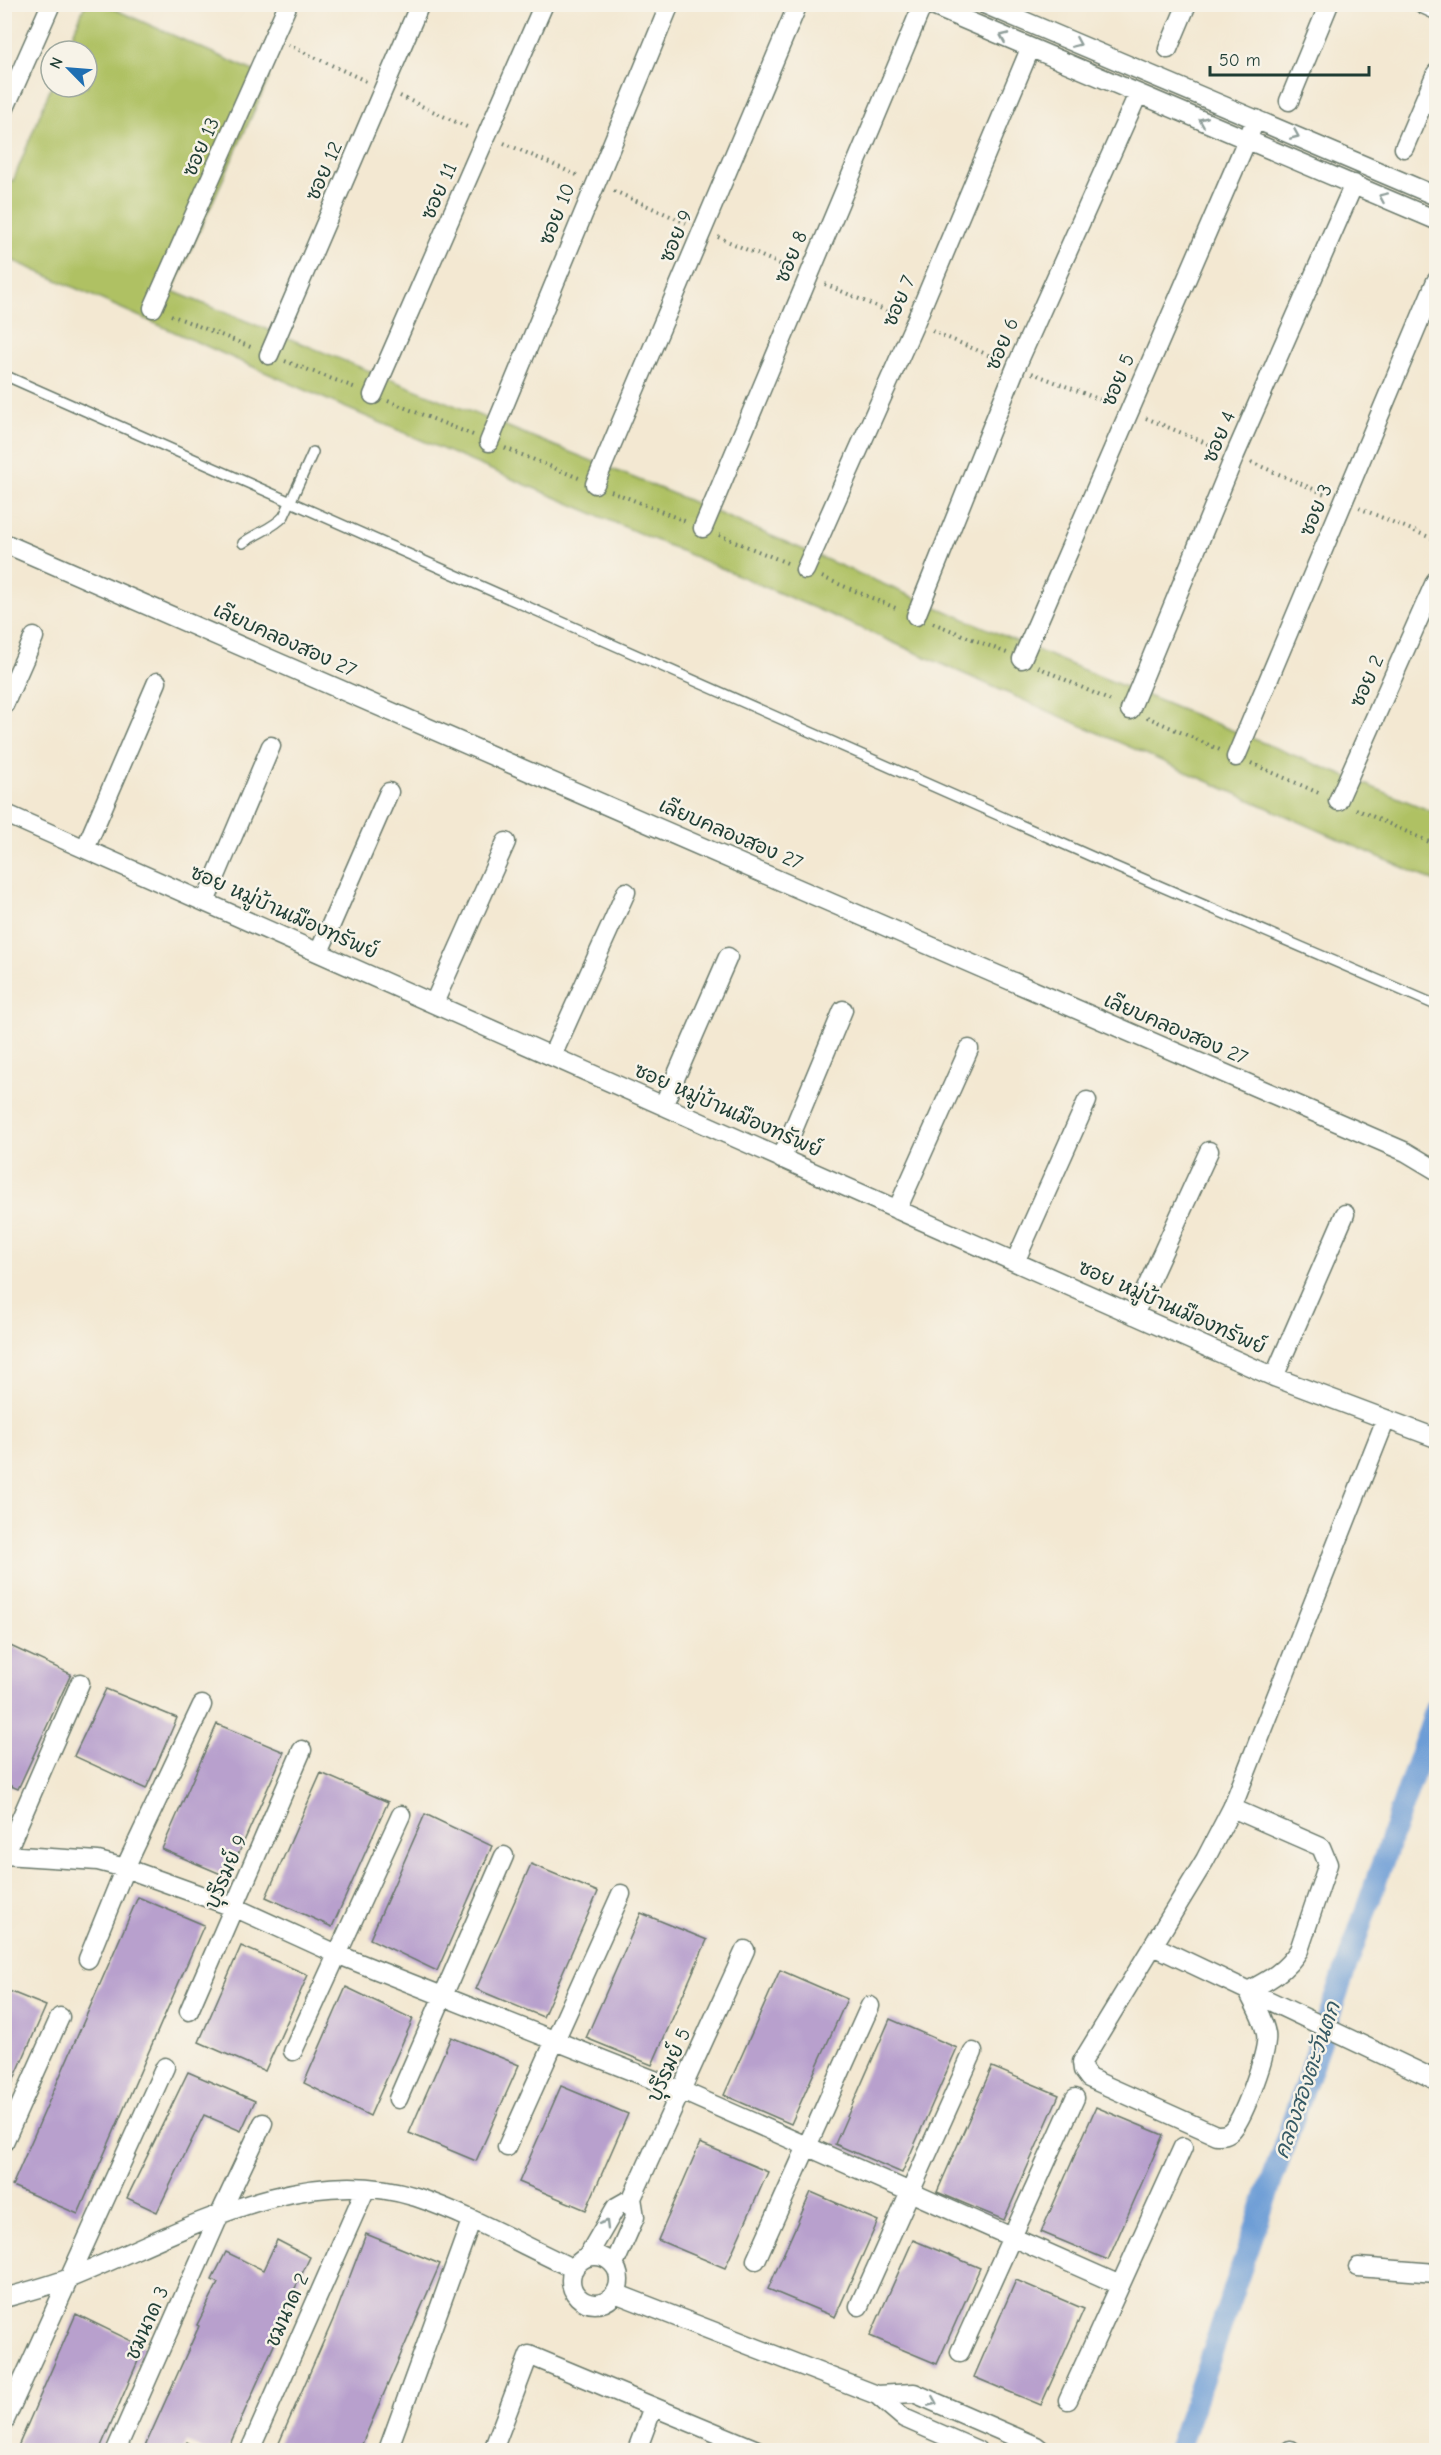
<svg xmlns="http://www.w3.org/2000/svg" width="1441" height="2455" viewBox="0 0 1441 2455" font-family="'Comic Neue','Playpen Sans Thai',sans-serif">
<style>
.green{fill:#afc164;stroke:#677f4c;stroke-width:1.5}
.lines{fill:none;stroke-linecap:round;stroke-linejoin:round}
.canal{stroke:#6d9dd6;stroke-width:22}
.building{fill:#b8a0cd}
.lane-casing{stroke:#69796b;stroke-width:12}
.street-casing{stroke:#69796b;stroke-width:21}
.path{stroke:#69796b;stroke-width:4;stroke-dasharray:1.5 4.5;stroke-linecap:butt}
.lane{stroke:#fff;stroke-width:9}
.street{stroke:#fff;stroke-width:18}
.oneway{stroke:#8f9e9a}
.labels{text-anchor:middle;dominant-baseline:central;stroke-width:5;stroke-linejoin:round;paint-order:stroke}
.street-label{font-size:20px;fill:#1f3d34;stroke:#f7f3e8}
.water-label{font-size:21px;font-style:italic;fill:#365a65;stroke:#f7f3e8}
</style>
<rect width="100%" height="100%" fill="#f7f3e8"/>
<filter id="ink" filterUnits="userSpaceOnUse"><feTurbulence type="fractalNoise" baseFrequency=".0167" numOctaves="2"/><feDisplacementMap in="SourceGraphic" scale="12" xChannelSelector="R" yChannelSelector="G"/><feConvolveMatrix kernelMatrix="1 2 1 2 8 2 1 2 1" color-interpolation-filters="sRGB"/></filter>
<filter id="wash" filterUnits="userSpaceOnUse"><feTurbulence type="fractalNoise" baseFrequency=".008" numOctaves="4" result="noise"/><feDisplacementMap in="SourceGraphic" scale="24" xChannelSelector="R" yChannelSelector="G"/><feGaussianBlur stdDeviation="1.35" result="paint"/><feColorMatrix in="noise" values="0 0 0 0 0 0 0 0 0 0 0 0 0 0 0 0 0 1.4 0 .05"/><feComposite in="paint" operator="in"/></filter>
<g filter="url(#wash)">
<rect width="100%" height="100%" fill="#f3e8d2"/>
<path class="green" d="M85 5H105L269 78 172 291 676 495 1081 669 1436 813V882L833 616 337 404 5 257V178L13 181 51 87H87V51H66Z"/>
<g class="lines">
<path class="canal" d="M1178 2450 1436 1709"/>
</g>
<g id="blocks">
<path class="building" d="M4 1643 71 1674 18 1789 4 1783Z
M106 1689 177 1718 146 1789 74 1756Z
M217 1724 284 1752 228 1877 162 1849Z
M321 1773 388 1802 332 1927 266 1897Z
M425 1814 492 1846 437 1971 370 1939Z
M531 1864 598 1892 543 2017 476 1989Z
M138 1897 204 1925 78 2214 12 2186Z
M641 1913 707 1940 652 2065 586 2038Z
M241 1946 308 1975 265 2071 199 2042Z
M780 1970 847 1999 791 2124 724 2095Z
M346 1987 413 2019 370 2116 304 2083Z
M4 1989 46 2006 4 2102Z
M890 2019 957 2048 902 2173 835 2144Z
M451 2037 519 2065 476 2161 409 2133Z
M992 2067 1059 2095 1004 2220 937 2192Z
M188 2072 255 2101 241 2131 204 2115 157 2212 127 2198Z
M561 2086 628 2114 586 2210 519 2182Z
M1096 2107 1163 2135 1108 2260 1041 2232Z
M700 2143 768 2172 725 2268 658 2240Z
M811 2192 878 2221 835 2317 768 2289Z
M366 2234 440 2264 359 2451H297L279 2443 336 2313Z
M277 2240 310 2257 285 2309 289 2311 227 2451H203L187 2442 183 2451H143L199 2326 197 2325 218 2283 212 2280 226 2252 263 2270Z
M913 2240 980 2268 937 2364 870 2336Z
M1016 2280 1084 2309 1041 2405 974 2377Z
M76 2314 144 2347 99 2451H16Z"/>
</g>
</g>
<g filter="url(#ink)">
<use href="#blocks" fill-opacity="0" stroke="#69796b" stroke-width="1.5"/>
<g class="lines">
<g class="lane-casing">
<path id="lane" d="M4 375 1095 858 1436 1005
M243 543C256 533 274 528 284 516L313 452"/>
</g>
<g class="street-casing">
<path id="street" d="M928 4 1436 220
M984 4 1436 196
M1423 4 1436 10
M1168 49 1187 4
M1289 101 1329 4
M4 110 51 4
M1404 148 1436 73
M153 308 288 4
M269 355 420 4
M373 395 544 4
M489 442 670 4
M595 484 798 4
M703 528 923 4
M4 543C472 745 937 952 1406 1152L1436 1170
M805 570 915 323 1030 49
M916 616 1016 367 1138 94
M1022 659 1256 119
M4 705 34 637
M1130 710 1235 455 1354 184
M1236 757 1436 281
M1338 801 1436 580
M4 813 1274 1377 1436 1438
M85 849 157 682
M205 902 271 746
M319 952 389 792
M434 1003 506 842
M552 1056 626 892
M663 1106 728 957
M781 1159 843 1010
M897 1210 969 1049
M1015 1262 1087 1101
M1134 1315 1209 1151
M1274 1377 1345 1214
M1232 1808 1321 1847 1328 1864 1299 1950C1286 1971 1269 1980 1248 1991 1254 2004 1264 2020 1266 2034 1269 2051 1244 2116 1233 2129 1228 2135 1223 2135 1216 2135L1089 2078 1083 2070 1082 2062 1205 1860 1232 1808 1386 1419
M4 1855 98 1861 125 1868 236 1908 339 1955 682 2091 1120 2285
M5 1855 80 1683
M1154 1946 1436 2080
M88 1959 125 1868 202 1705
M189 2011 302 1750
M293 2051 401 1815
M398 2099 504 1856
M4 2142 60 2017
M507 2147 621 1894
M571 2280a24 24 0 1 1 48 0a24 24 0 1 1-48 0Z
M587 2257 616 2207 632 2198
M756 2260 870 2006
M614 2265 635 2217 632 2198 745 1950
M1358 2267 1436 2273
M615 2293 877 2395 904 2418 977 2450
M4 2298C26 2292 49 2286 70 2278 175 2236 300 2159 416 2197 470 2215 522 2245 574 2269
M859 2306 973 2052
M960 2352 1075 2098
M877 2395 914 2393 1036 2446 1041 2450
M1068 2400 1183 2147
M4 2422 165 2067
M116 2450 220 2214 263 2123
M250 2450 366 2188
M388 2450 471 2221
M493 2450 529 2355 757 2450
M637 2450 653 2407
M1290 2450H1291"/>
</g>
<path class="path" d="M288 45 368 82
M400 96 469 128
M504 143 579 176
M614 191 686 223
M718 237 791 269
M825 284 898 316
M171 315 253 348
M932 331 1000 360
M285 361 356 388
M1032 373 1111 404
M388 401 473 435
M1146 418 1220 449
M505 448 579 478
M1251 462 1327 495
M611 491 687 522
M1359 508 1436 540
M719 535 787 563
M822 577 898 609
M933 623 1007 653
M1038 667 1113 702
M1147 717 1220 750
M1251 763 1321 794
M1356 809 1436 845"/>
<use href="#lane" class="lane"/>
<use href="#street" class="street"/>
</g>
<defs><path id="oneway-chevron" d="M-2-3.5L2.5 0L-2 3.5" fill="none" stroke-width="1.6" stroke-linecap="round" stroke-linejoin="round" transform="scale(1.5)"/></defs>
<g class="oneway">
<use href="#oneway-chevron" transform="translate(1004 37) rotate(-157)"/>
<use href="#oneway-chevron" transform="translate(1077 43) rotate(23)"/>
<use href="#oneway-chevron" transform="translate(1203 121) rotate(-157)"/>
<use href="#oneway-chevron" transform="translate(1295 135) rotate(23)"/>
<use href="#oneway-chevron" transform="translate(1383 197) rotate(-156)"/>
<use href="#oneway-chevron" transform="translate(605 2224) rotate(-59)"/>
<use href="#oneway-chevron" transform="translate(933 2402) rotate(23)"/>
</g>
</g>
<g class="labels">
<g class="street-label">
<text transform="translate(201 147) rotate(-66)">ซอย 13</text>
<text transform="translate(324 171) rotate(-66)">ซอย 12</text>
<text transform="translate(439 191) rotate(-66)">ซอย 11</text>
<text transform="translate(557 214) rotate(-68)">ซอย 10</text>
<text transform="translate(676 236) rotate(-67)">ซอย 9</text>
<text transform="translate(791 257) rotate(-67)">ซอย 8</text>
<text transform="translate(899 301) rotate(-67)">ซอย 7</text>
<text transform="translate(1002 344) rotate(-67)">ซอย 6</text>
<text transform="translate(1118 380) rotate(-67)">ซอย 5</text>
<text transform="translate(1219 437) rotate(-67)">ซอย 4</text>
<text transform="translate(1316 510) rotate(-67)">ซอย 3</text>
<text transform="translate(285 640) rotate(24)">เลียบคลองสอง 27</text>
<text transform="translate(1367 681) rotate(-66)">ซอย 2</text>
<text transform="translate(731 834) rotate(23)">เลียบคลองสอง 27</text>
<text transform="translate(284 912) rotate(24)">ซอย หมู่บ้านเมืองทรัพย์</text>
<text transform="translate(1176 1029) rotate(23)">เลียบคลองสอง 27</text>
<text transform="translate(728 1110) rotate(24)">ซอย หมู่บ้านเมืองทรัพย์</text>
<text transform="translate(1172 1307) rotate(24)">ซอย หมู่บ้านเมืองทรัพย์</text>
<text transform="translate(226 1872) rotate(-67)">บุุรีรมย์ 9</text>
<text transform="translate(669 2065) rotate(-66)">บุุรีรมย์ 5</text>
<text transform="translate(287 2310) rotate(-66)">ชมนาด 2</text>
<text transform="translate(147 2323) rotate(-66)">ชมนาด 3</text>
</g>
<g class="water-label">
<text transform="translate(1307 2080) rotate(-71)">คลองสองตะวันตก</text>
</g>
</g>
<rect width="1441" height="2455" fill="none" stroke="#f7f3e8" stroke-width="24"/>
<g transform="translate(69 69) rotate(295)"><circle r="28" fill="#f7f3e8" stroke="#a1aaa0" stroke-width="1.5"/>
<path d="M0-4.5L10 22L0 15L-10 22Z" fill="#1f6fb2"/>
<text y="-9" font-size="16" font-weight="bold" text-anchor="middle" fill="#1f3d34">N</text>
</g>
<path d="M1210 66v9h159v-9" fill="none" stroke="#1f3d34" stroke-width="3"/>
<text x="1219" y="66" font-size="18" fill="#1f3d34" stroke="#f7f3e8" stroke-width="4.5" paint-order="stroke">50 m</text>
</svg>
